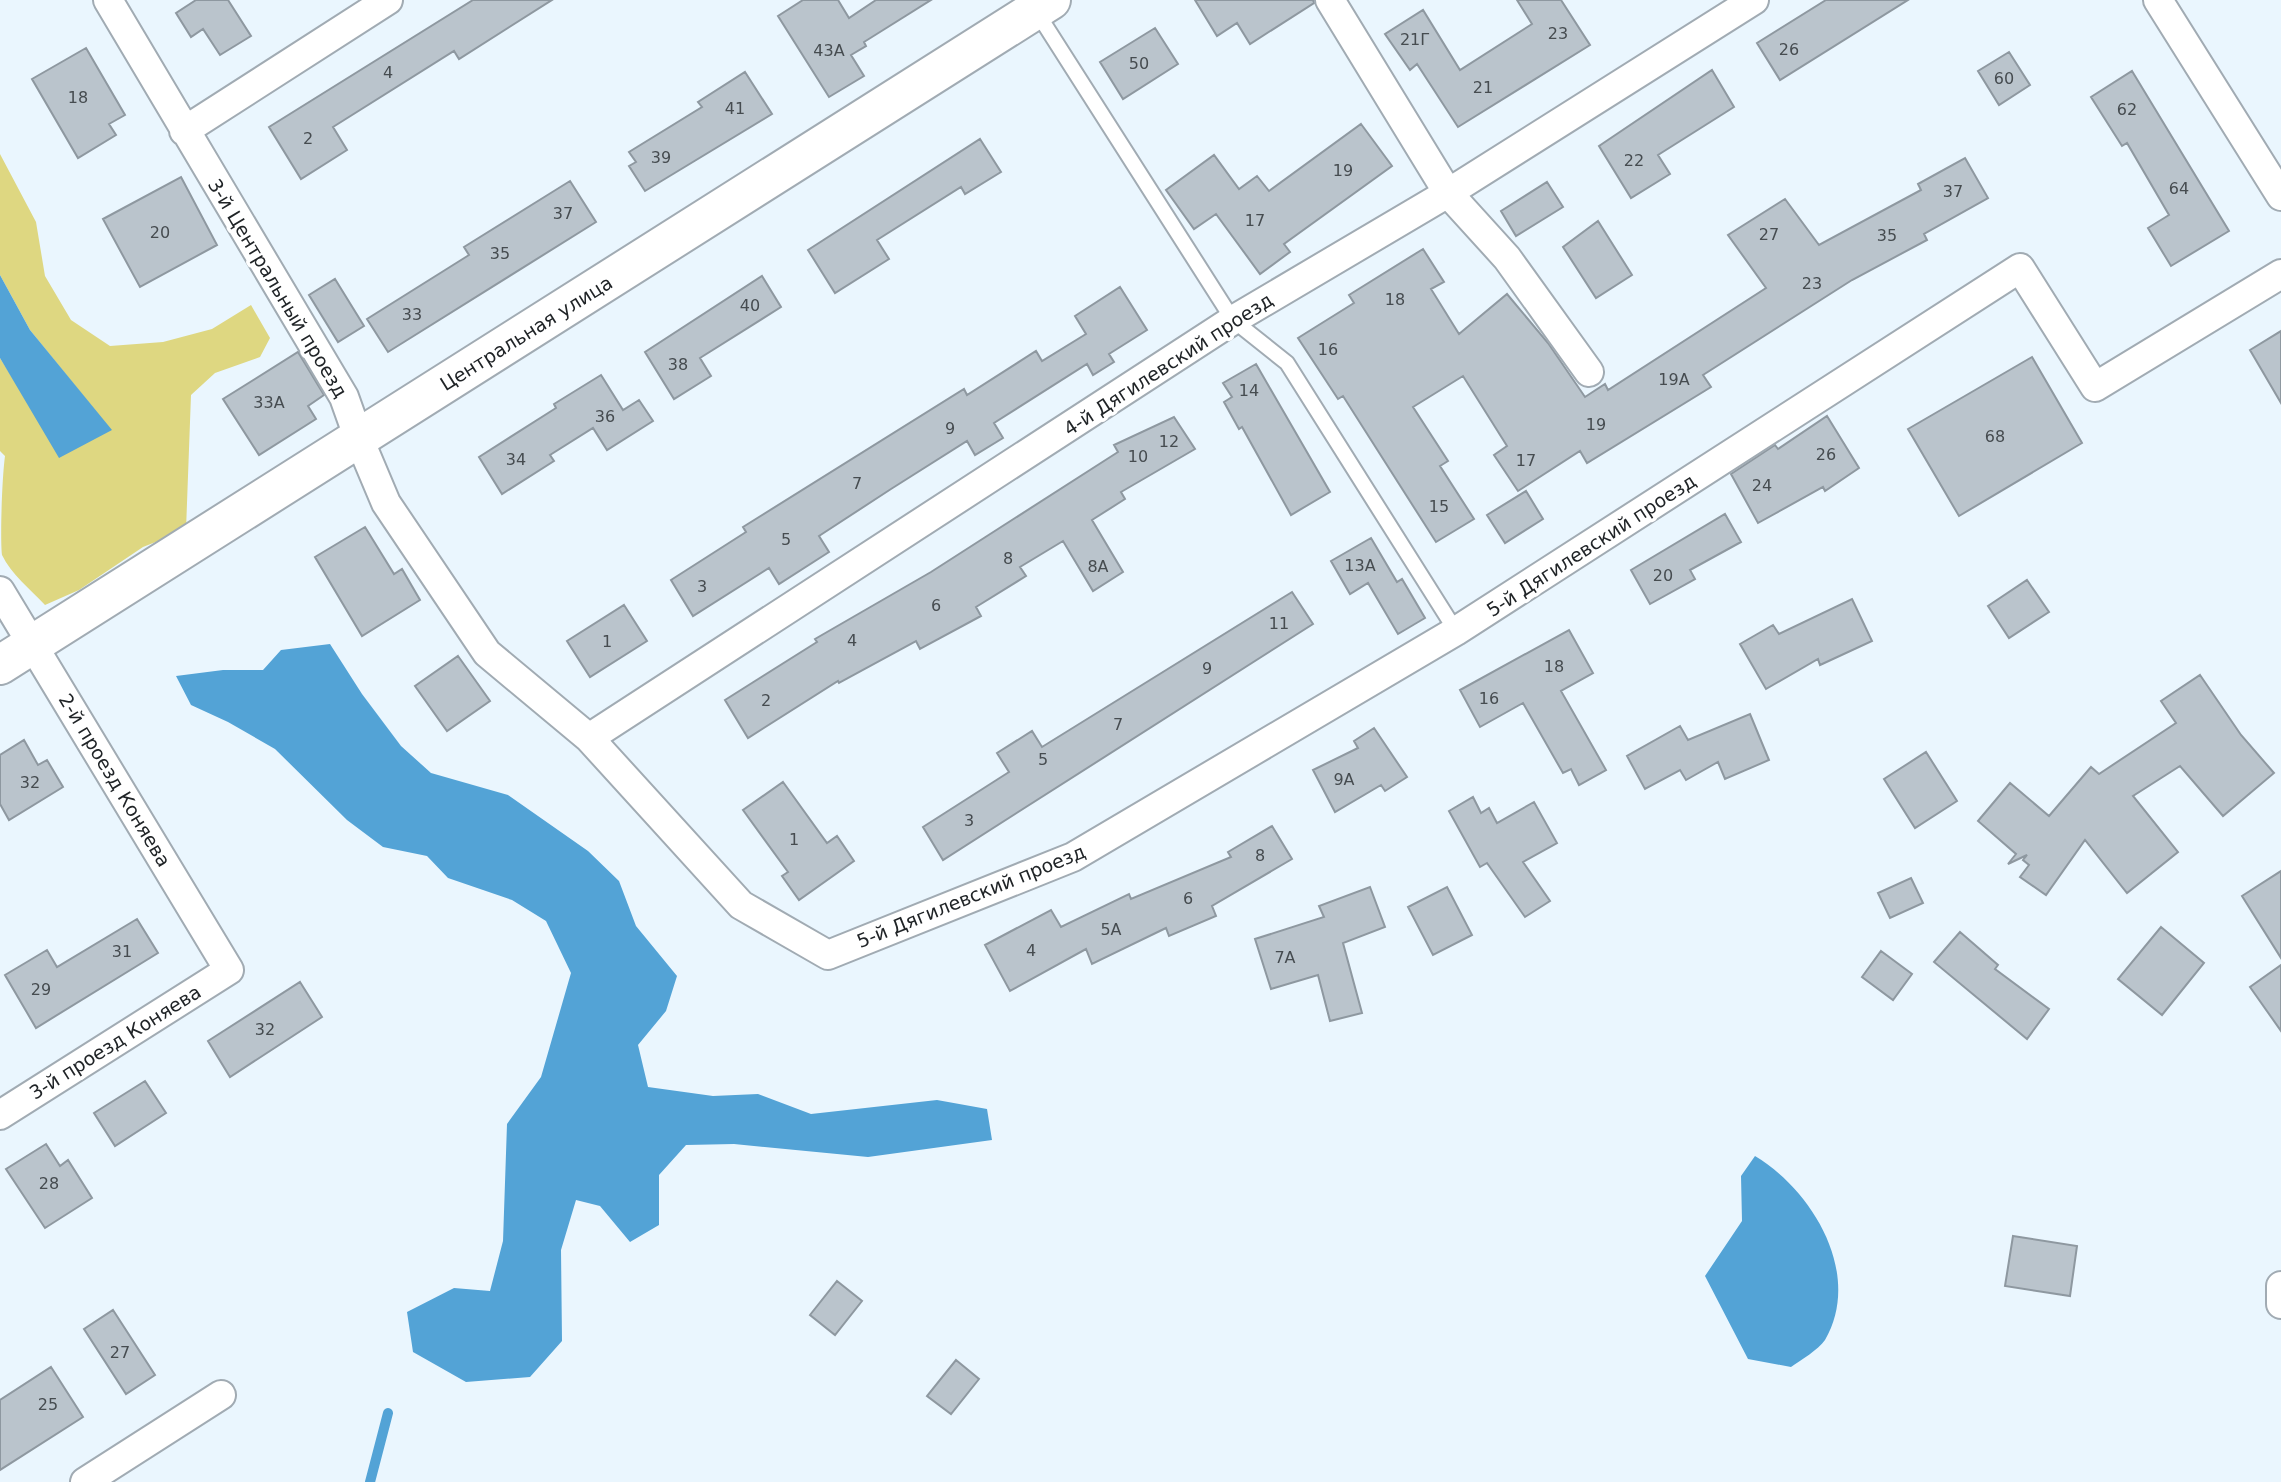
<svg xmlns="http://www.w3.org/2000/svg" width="2281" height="1482" viewBox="0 0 2281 1482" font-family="'DejaVu Sans',sans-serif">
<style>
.green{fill:#ded781}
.water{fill:#53a3d6}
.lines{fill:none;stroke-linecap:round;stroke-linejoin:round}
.stream{stroke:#53a3d6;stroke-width:10}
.building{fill:#bac4cc;stroke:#8e98a0;stroke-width:2}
.lane-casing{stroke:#a1abb3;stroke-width:18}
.street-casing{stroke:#a1abb3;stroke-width:32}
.secondary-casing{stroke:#a1abb3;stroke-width:42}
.lane{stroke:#fff;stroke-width:14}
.street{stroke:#fff;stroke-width:28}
.secondary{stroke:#fff;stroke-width:38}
.labels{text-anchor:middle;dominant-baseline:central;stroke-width:7;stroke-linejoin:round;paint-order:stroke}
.number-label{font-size:16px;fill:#464c50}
.street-label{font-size:19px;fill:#202427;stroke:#fff}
</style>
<rect width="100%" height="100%" fill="#eaf6fe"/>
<path class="green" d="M0 154 36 222 45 276 71 320 110 346 163 342 212 329 251 305 270 338 260 357 215 373 191 395 186 530 143 547 79 590 45 605C31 590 11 574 2 555 0 538 2 477 5 456L0 451V358L20 390 111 430 30 330 0 275Z"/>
<path class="water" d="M0 275 30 330 112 430 59 458 0 358Z
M330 644 362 694 401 746 431 773 508 795 588 851 619 881 636 926 677 976 666 1011 638 1045 648 1087 713 1096 758 1094 811 1114 937 1100 987 1109 992 1140 868 1157 734 1144 686 1145 659 1175V1225L630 1242 600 1206 576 1200 561 1250 562 1341 530 1377 466 1382 413 1352 407 1312 454 1288 490 1291 503 1241 507 1124 541 1077 571 973 546 921 512 900 448 878 427 856 383 847 347 820 275 749 228 722 191 705 176 676 223 670H263L281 650Z
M1755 1156C1813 1191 1863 1274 1825 1340 1818 1350 1801 1360 1791 1367L1748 1359 1705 1276 1742 1221 1741 1176Z"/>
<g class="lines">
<path class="stream" d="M370 1482 388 1413"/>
</g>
<path class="building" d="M196 0H228L251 36 220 55 203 29 191 37 176 13Z
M473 0H552L459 59 454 51 333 127 347 150 301 179 269 127Z
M803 0H838L849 18 876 0H931L864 42 866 46 851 55 864 76 829 97 778 16Z
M1195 0H1313L1314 3 1250 44 1237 23 1217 36Z
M1517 0H1561L1590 45 1458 127 1417 64 1410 70 1385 34 1423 10 1460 70 1532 24Z
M1826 0H1908L1780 80 1757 43Z
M1155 28 1178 64 1123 99 1100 62Z
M86 48 125 115 109 124 116 135 78 158 32 79Z
M2009 52 2030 85 1999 105 1978 71Z
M1712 70 1734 107 1658 155 1670 174 1631 198 1599 146Z
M2132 71 2229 231 2171 266 2148 228 2169 215 2127 143 2122 146 2091 97Z
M745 72 772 114 645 191 629 166 636 162 629 152 702 107 698 102Z
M1361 124 1392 166 1284 244 1290 252 1260 274 1216 214 1194 229 1166 190 1214 155 1239 189 1257 176 1269 191Z
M980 139 1001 172 965 194 961 187 877 240 889 259 835 293 808 250Z
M1965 158 1988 198 1924 234 1927 240 1852 280 1703 375 1711 387 1587 463 1580 451 1518 491 1494 455 1507 446 1463 376 1413 407 1448 461 1440 466 1474 519 1436 542 1343 396 1338 399 1298 338 1354 303 1349 295 1423 249 1444 282 1431 289 1459 334 1507 294 1548 343 1585 397 1605 384 1608 390 1766 288 1728 235 1785 199 1819 245 1921 190 1918 184Z
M181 177 217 245 140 287 103 219Z
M570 181 596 222 388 352 367 319 469 255 464 247Z
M1547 182 1563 207 1516 236 1501 211Z
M1598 221 1632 275 1596 298 1563 247Z
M762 276 781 307 700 358 711 376 674 399 645 352Z
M335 279 364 326 338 342 309 295Z
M1120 287 1147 330 1109 354 1114 362 1093 375 1087 364 994 423 1003 438 975 455 967 441 891 489 819 536 829 552 779 584 769 568 693 616 671 580 746 532 743 527 964 389 967 395 1036 351 1042 361 1086 334 1075 316Z
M2281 331V403L2250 350Z
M298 352 324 395 308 406 316 419 259 455 223 399Z
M2032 357 2082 443 1959 516 1908 429Z
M1256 364 1330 492 1291 515 1242 427 1239 429 1224 402 1232 397 1223 383Z
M601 375 623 410 639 400 653 421 607 450 593 428 550 455 554 461 502 494 479 457 556 408 554 404Z
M1827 416 1859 468 1825 491 1823 487 1758 523 1731 474 1775 445 1778 449Z
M1174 417 1195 449 1121 492 1125 499 1092 520 1123 572 1093 591 1063 541 1020 567 1026 576 976 607 981 616 920 649 916 641 839 683 838 681 748 738 725 700 817 642 815 639 931 572 1118 452 1114 445Z
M1526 491 1543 519 1505 543 1487 515Z
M1725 514 1741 542 1690 570 1695 579 1650 604 1631 570Z
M365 527 394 574 402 569 420 600 362 636 315 557Z
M1371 538 1397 582 1402 579 1425 618 1398 634 1368 583 1350 594 1331 561Z
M2027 580 2049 612 2009 638 1988 606Z
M1292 592 1313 624 943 860 923 827 1009 772 997 753 1032 731 1042 747Z
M1852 599 1872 641 1820 665 1818 659 1766 689 1740 644 1773 625 1779 634Z
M624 605 647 641 590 677 567 641Z
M1569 630 1593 673 1561 691 1606 770 1579 785 1571 769 1563 773 1523 703 1480 727 1460 690Z
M458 656 490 701 447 731 415 686Z
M2200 675 2241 735 2274 773 2223 816 2180 766 2133 796 2178 852 2127 893 2085 840 2046 895 2020 877 2029 865 2023 860 2027 855 2008 864 2016 854 1978 821 2010 783 2049 816 2091 767 2099 774 2176 723 2161 701Z
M1750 714 1769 760 1725 779 1718 762 1686 780 1680 770 1645 789 1627 756 1680 726 1688 740Z
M1374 728 1407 777 1385 791 1381 785 1335 812 1313 770 1358 748 1354 741Z
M24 740 38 765 47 760 63 787 9 820 0 804V755Z
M1926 752 1957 801 1915 828 1884 779Z
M783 782 827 843 837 836 854 861 799 900 782 876 788 872 743 810Z
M1473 797 1481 813 1489 808 1497 823 1534 802 1557 843 1523 862 1550 901 1525 917 1487 863 1480 867 1449 811Z
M1272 826 1292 859 1212 906 1216 916 1169 936 1166 928 1092 964 1086 949 1010 991 985 945 1051 910 1061 927 1129 894 1131 899 1231 857 1228 852Z
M2281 871V958L2242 896Z
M1911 878 1923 903 1890 918 1878 893Z
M1370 887 1385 927 1343 943 1362 1013 1330 1021 1318 975 1271 989 1255 939 1324 917 1319 906Z
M1447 887 1472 935 1433 955 1408 907Z
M137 919 158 953 36 1028 5 975 47 950 57 967Z
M2161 927 2204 963 2162 1015 2118 979Z
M1960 932 1998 965 1995 969 2049 1009 2027 1039 1934 962Z
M1881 951 1912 974 1893 1000 1862 977Z
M2281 965V1031L2250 987Z
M300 982 322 1017 230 1077 208 1041Z
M145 1081 166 1113 115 1146 94 1113Z
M46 1144 60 1166 68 1160 92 1198 45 1228 6 1169Z
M2013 1236 2077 1246 2070 1296 2005 1286Z
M837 1281 862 1301 835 1335 810 1315Z
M113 1310 155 1375 126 1394 84 1329Z
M956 1360 979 1379 951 1414 927 1396Z
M51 1367 83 1417 0 1470V1400Z"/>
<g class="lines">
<g class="lane-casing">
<path id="lane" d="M1036 11 1233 320 1287 363 1456 631"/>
</g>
<g class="street-casing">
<path id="street" d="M108 0 344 397 359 439 386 503 487 653 589 738 741 905 828 955 1073 857 1456 631 2020 268 2095 387 2281 274
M1330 0 1448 193 1507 258 1589 372
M2158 0 2281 196
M184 131 388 0
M0 591 229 970 0 1115
M589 738 1233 320 1448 193 1754 0
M2281 1286V1304
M85 1482 221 1395"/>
</g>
<g class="secondary-casing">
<path id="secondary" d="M0 665 1051 0"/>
</g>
<use href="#lane" class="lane"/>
<use href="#street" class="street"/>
<use href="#secondary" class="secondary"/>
</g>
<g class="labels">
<g class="number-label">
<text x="1558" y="33">23</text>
<text x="1415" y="39">21Г</text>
<text x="1789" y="49">26</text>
<text x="829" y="50">43А</text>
<text x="1139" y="63">50</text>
<text x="388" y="72">4</text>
<text x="2004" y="78">60</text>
<text x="1483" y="87">21</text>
<text x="78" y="97">18</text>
<text x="735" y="108">41</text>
<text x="2127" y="109">62</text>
<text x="308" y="138">2</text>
<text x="661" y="157">39</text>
<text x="1634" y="160">22</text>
<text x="1343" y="170">19</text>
<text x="2179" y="188">64</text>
<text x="1953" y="191">37</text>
<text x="563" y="213">37</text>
<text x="1255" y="220">17</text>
<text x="160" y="232">20</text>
<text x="1769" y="234">27</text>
<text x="1887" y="235">35</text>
<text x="500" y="253">35</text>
<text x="1812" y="283">23</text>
<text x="1395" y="299">18</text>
<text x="750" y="305">40</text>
<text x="412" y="314">33</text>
<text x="1328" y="349">16</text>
<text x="678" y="364">38</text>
<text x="1674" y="379">19А</text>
<text x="1249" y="390">14</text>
<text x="269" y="402">33А</text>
<text x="605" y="416">36</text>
<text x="1596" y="424">19</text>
<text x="950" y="428">9</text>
<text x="1995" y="436">68</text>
<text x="1169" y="441">12</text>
<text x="1826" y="454">26</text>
<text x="1138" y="456">10</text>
<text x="516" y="459">34</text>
<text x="1526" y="460">17</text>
<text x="857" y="483">7</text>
<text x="1762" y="485">24</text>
<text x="1439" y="506">15</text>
<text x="786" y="539">5</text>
<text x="1008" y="558">8</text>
<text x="1360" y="565">13А</text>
<text x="1098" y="566">8А</text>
<text x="1663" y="575">20</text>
<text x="702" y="586">3</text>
<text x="936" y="605">6</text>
<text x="1279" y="623">11</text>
<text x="852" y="640">4</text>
<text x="607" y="641">1</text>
<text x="1554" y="666">18</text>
<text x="1207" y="668">9</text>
<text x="1489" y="698">16</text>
<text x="766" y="700">2</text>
<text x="1118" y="724">7</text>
<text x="1043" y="759">5</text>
<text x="1344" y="779">9А</text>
<text x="30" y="782">32</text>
<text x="969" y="820">3</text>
<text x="794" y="839">1</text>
<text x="1260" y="855">8</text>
<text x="1188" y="898">6</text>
<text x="1111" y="929">5А</text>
<text x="1031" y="950">4</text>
<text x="122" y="951">31</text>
<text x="1285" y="957">7А</text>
<text x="41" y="989">29</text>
<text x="265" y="1029">32</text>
<text x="49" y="1183">28</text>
<text x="120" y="1352">27</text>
<text x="48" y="1404">25</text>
</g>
<g class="street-label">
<text transform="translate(278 288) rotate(59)">3-й Центральный проезд</text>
<text transform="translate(526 333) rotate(-32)">Центральная улица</text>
<text transform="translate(1168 364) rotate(-33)">4-й Дягилевский проезд</text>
<text transform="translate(1591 545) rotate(-33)">5-й Дягилевский проезд</text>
<text transform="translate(115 780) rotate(59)">2-й проезд Коняева</text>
<text transform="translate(971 896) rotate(-22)">5-й Дягилевский проезд</text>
<text transform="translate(115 1042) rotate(-32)">3-й проезд Коняева</text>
</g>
</g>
</svg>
